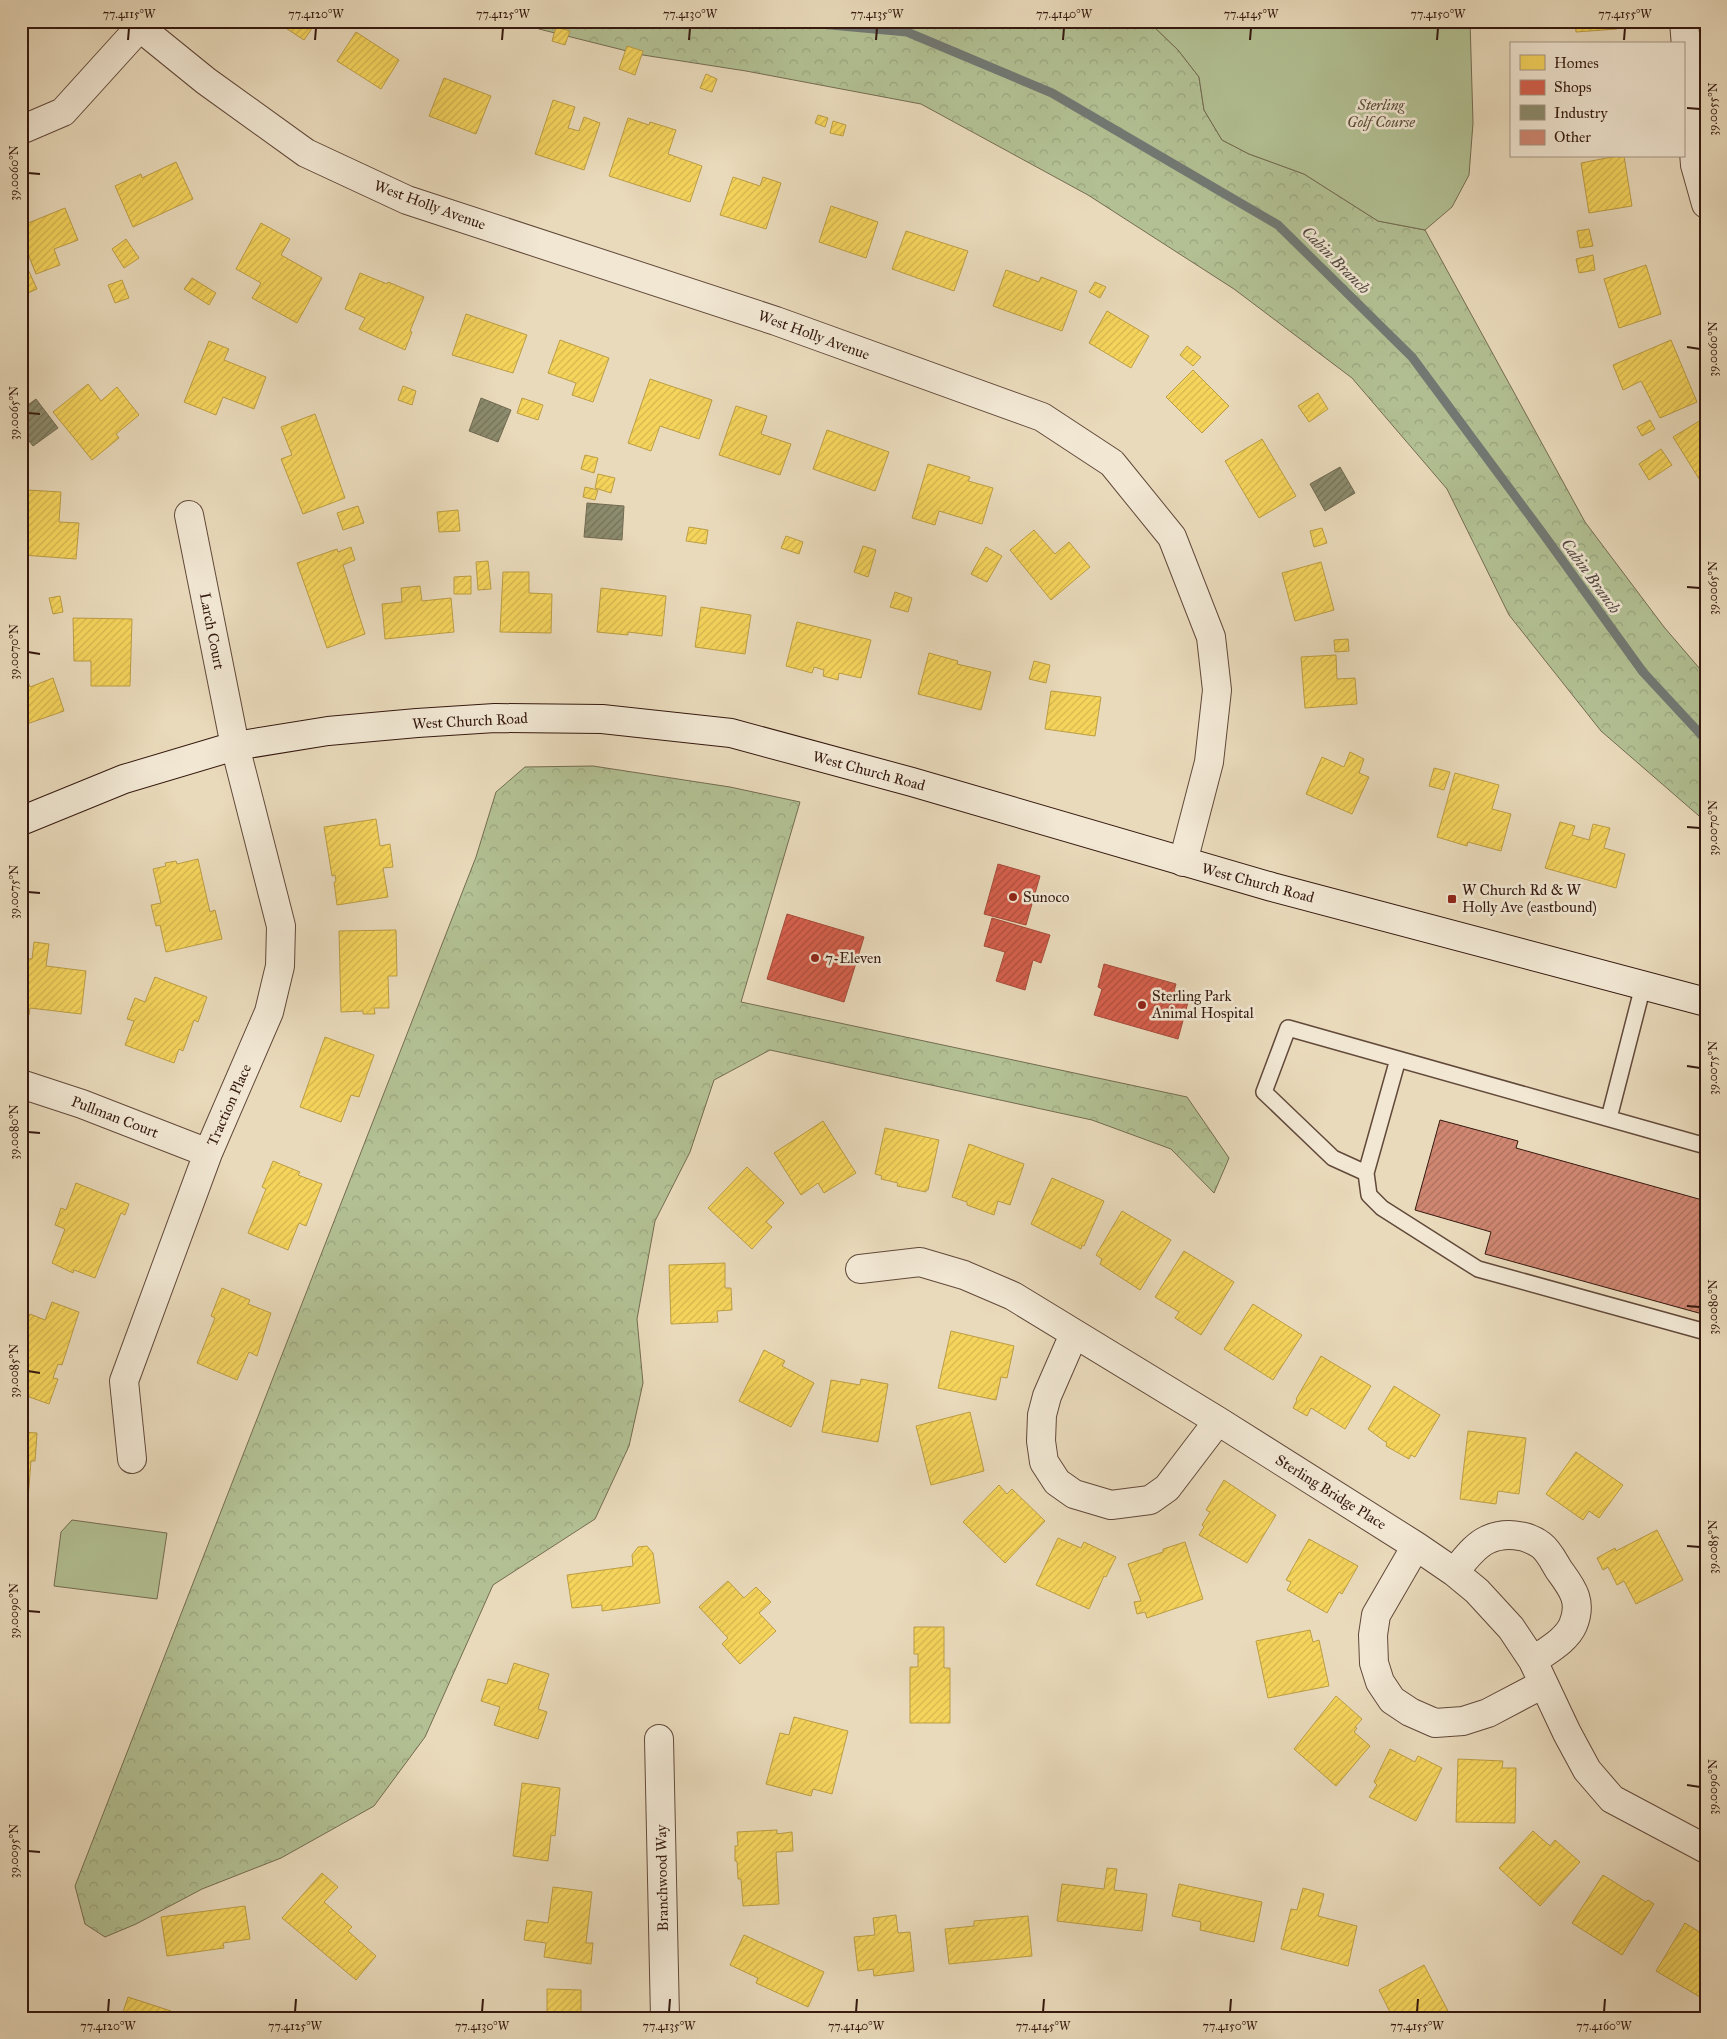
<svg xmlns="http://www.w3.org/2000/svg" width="1727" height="2039" viewBox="0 0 1727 2039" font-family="'IM FELL Great Primer',serif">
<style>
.forest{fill:url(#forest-crowns);stroke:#746c51}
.green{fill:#b2c093;stroke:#746c51}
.homes{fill:url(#homes-hatch);stroke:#bc9d45}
.shops{fill:url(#shops-hatch);stroke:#a64b3a}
.industry{fill:url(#industry-hatch);stroke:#726a52}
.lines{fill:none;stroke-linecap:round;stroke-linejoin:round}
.stream{stroke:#727974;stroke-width:9}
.building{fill:url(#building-hatch);stroke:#35190f}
.service-casing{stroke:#62493a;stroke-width:18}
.minor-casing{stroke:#62493a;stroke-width:30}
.tertiary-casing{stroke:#62493a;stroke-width:30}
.secondary-casing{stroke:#35190f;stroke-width:30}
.service{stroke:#f1e7d3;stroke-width:15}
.minor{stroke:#f1e7d3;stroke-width:28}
.tertiary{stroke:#f1e7d3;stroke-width:28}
.secondary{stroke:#f1e7d3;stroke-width:28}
.ticks{fill:none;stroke:#35190f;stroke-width:2}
.poi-dot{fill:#8f2418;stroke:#f1e7d3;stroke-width:2}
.labels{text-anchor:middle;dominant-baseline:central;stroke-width:5;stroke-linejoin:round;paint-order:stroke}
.park-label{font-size:15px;font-style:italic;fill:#5a4b37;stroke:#f1e7d3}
.street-label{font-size:15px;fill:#35190f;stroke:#f1e7d3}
.poi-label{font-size:15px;fill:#35190f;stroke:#f1e7d3;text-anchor:start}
.water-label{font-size:16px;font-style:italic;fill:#534942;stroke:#f1e7d3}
.neatline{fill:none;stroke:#35190f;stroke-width:2}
.ticks-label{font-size:12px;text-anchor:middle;fill:#35190f}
</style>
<defs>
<pattern id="forest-crowns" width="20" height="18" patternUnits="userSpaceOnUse" patternTransform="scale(1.25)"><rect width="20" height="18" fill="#b2c093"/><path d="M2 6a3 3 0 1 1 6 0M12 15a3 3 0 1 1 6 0" fill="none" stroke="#9aa47e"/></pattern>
<pattern id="homes-hatch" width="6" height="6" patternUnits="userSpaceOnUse" patternTransform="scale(1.25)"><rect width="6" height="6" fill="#f6d55c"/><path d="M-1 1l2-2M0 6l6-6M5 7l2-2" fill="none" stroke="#d4b64f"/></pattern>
<pattern id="shops-hatch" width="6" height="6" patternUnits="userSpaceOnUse" patternTransform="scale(1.25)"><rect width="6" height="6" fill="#d6604d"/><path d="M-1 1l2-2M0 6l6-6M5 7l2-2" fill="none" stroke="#ae4e3e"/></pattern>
<pattern id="industry-hatch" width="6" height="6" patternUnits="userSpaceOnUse" patternTransform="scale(1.25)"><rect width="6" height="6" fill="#8c8c6e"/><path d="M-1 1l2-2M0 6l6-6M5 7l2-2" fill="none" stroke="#737259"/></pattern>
<pattern id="building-hatch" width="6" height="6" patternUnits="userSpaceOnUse" patternTransform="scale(1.25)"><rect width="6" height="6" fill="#d08772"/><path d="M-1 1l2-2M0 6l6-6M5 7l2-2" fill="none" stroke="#aa6e5c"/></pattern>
</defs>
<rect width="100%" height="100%" fill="#e9dabb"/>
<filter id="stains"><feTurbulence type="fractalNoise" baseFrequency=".004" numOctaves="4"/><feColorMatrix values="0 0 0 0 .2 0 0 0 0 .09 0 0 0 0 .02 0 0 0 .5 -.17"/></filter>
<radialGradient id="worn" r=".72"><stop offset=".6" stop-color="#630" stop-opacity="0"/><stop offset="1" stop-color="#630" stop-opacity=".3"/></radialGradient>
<path class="forest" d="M525 21H1074L1079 25 1093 21 1149 22 1178 50 1199 77 1204 110 1222 140 1249 154 1304 174 1378 221 1425 230 1585 522 1664 627 1706 676V822L1601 731 1509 615 1447 489 1352 378 1234 289 1088 195 921 104 746 71 643 55 539 29Z
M593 766 730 787 800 802 741 1002 1187 1097 1229 1158 1214 1193 1171 1149 1092 1120 770 1050 714 1080 690 1152 655 1221 637 1319 643 1383 629 1446 595 1519 493 1585 425 1737 374 1806 281 1858 202 1889 136 1924 105 1937 85 1924 75 1886 476 857 496 792 525 767Z"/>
<path class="green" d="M1143 21H1470L1473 123 1469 175 1452 207 1425 230 1378 221 1304 174 1249 154 1222 140 1204 110 1199 77 1178 50 1149 22Z
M72 1520 167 1533 157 1599 54 1586 61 1532Z"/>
<path class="homes" d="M275 21H317L304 40Z
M1575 21H1617V29L1576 32Z
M556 27 570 31 565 45 552 41Z
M356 32 399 60 381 89 337 61Z
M627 46 643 51 635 75 619 69Z
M706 74 717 79 712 92 700 88Z
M444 78 491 96 476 134 429 116Z
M553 100 575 107 568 128 579 131 584 117 600 123 584 170 535 154Z
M818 115 828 118 825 127 815 123Z
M628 118 649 125 650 122 676 130 668 154 702 166 690 202 609 176Z
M833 121 846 125 843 136 830 133Z
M1617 156H1624L1632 206 1589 213 1581 163Z
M176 162 193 199 133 227 115 186 141 174 142 178Z
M733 177 760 186 763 177 781 183 766 229 720 215Z
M831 206 878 222 866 258 819 242Z
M65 208 78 240 54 249 60 265 36 274 21 236V226Z
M261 223 290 239 281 255 322 278 297 323 252 298 261 283 236 269Z
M1589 229 1593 246 1580 248 1577 231Z
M906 231 968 251 954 291 892 269Z
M126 239 139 258 124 268 112 249Z
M21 254 37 289 21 296Z
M1593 255 1595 270 1579 273 1576 259Z
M1646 265 1661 314 1619 328 1604 279Z
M1006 270 1039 282 1041 277 1077 291 1062 331 993 306Z
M360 273 387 284 388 282 424 297 410 331 412 332 405 350 359 329 365 318 345 309Z
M192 278 216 293 209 305 184 289Z
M122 280 129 298 115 303 108 285Z
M1095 282 1106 287 1100 298 1089 292Z
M1107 311 1149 336 1131 368 1089 343Z
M466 314 527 335 513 373 452 355Z
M560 340 609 358 593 402 572 395 576 383 548 373Z
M1671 340 1697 402 1660 418 1641 381 1623 390 1613 365Z
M209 341 229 349 224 360 266 377 254 409 223 397 216 415 184 402Z
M1187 346 1201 357 1193 366 1180 355Z
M1193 370 1229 406 1202 433 1166 397Z
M650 379 712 400 699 439 660 426 651 451 628 443Z
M88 384 101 401 117 387 139 415 116 434 119 438 92 460 53 412Z
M21 386 28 394 21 399Z
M403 386 416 391 412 405 398 400Z
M1318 393 1328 409 1309 422 1298 406Z
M522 398 543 405 538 420 517 413Z
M736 406 767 416 761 434 791 444 780 475 719 455Z
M315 414 345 498 303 514 281 459 292 455 281 427Z
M1706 417V490L1673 437Z
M1650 420 1655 429 1642 436 1637 427Z
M827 430 889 452 875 491 813 469Z
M1262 439 1296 496 1259 518 1225 461Z
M1661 449 1672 465 1649 480 1639 464Z
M585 455 598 458 594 473 581 469Z
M928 464 970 477 968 481 993 488 982 524 939 511 935 525 912 518Z
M598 474 615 478 611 493 595 488Z
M585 487 598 490 595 500 583 497Z
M27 490 61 492 59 522 79 523 76 559 23 555V553L21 552V531L25 532Z
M358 506 364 523 343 530 337 513Z
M458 510 460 531 439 532 437 512Z
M689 527 708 530 706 544 686 541Z
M1322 528 1327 543 1314 547 1310 531Z
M1034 530 1055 554 1069 542 1090 567 1051 600 1010 550Z
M786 536 803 542 799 554 781 548Z
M863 546 876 550 868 577 854 572Z
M351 547 355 560 343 565 365 634 327 648 297 563 337 549 338 552Z
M986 547 1002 556 987 582 971 574Z
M488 561 491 589 478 590 476 562Z
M1321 562 1334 610 1295 621 1282 573Z
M503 572H529V593L552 594 551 633 500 632Z
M471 576V594H454V577Z
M420 586 422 601 451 598 454 632 385 639 382 604 402 602 401 588Z
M601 588 666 596 662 636 628 632V635L597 632Z
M895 592 912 598 908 612 890 607Z
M60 596 63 612 53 614 49 598Z
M701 607 751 615 745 654 695 647Z
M73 618 132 619 130 686H91V661H74Z
M797 622 871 640 861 678 839 673 838 680 823 676 824 670 814 667 812 673 786 666Z
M1348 639 1349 651 1335 652 1334 640Z
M929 653 958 661 957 664 991 672 981 710 918 694Z
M1336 655 1337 679 1355 678 1357 704 1305 708 1301 657Z
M1034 661 1050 665 1046 683 1029 679Z
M23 668 30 687 53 678 64 711 21 726V669Z
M1051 691 1101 697 1095 736 1045 729Z
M1350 752 1364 759 1359 773 1369 777 1352 814 1306 794 1322 757 1344 767Z
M1434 768 1450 772 1444 790 1429 786Z
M1455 773 1499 785 1492 809 1511 814 1501 851 1468 842 1467 846 1437 837Z
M376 819 380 846 390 844 393 867 383 868 388 897 337 905 334 882H336L335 875 332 876 324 827Z
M1560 822 1575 826 1572 835 1589 840 1593 824 1610 828 1604 848 1625 854 1616 888 1545 868Z
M198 859 210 912 215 910 222 939 166 952 160 925 156 926 151 905 161 903 153 869 166 866 165 863 176 861 177 864Z
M396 930 397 976H388L389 1008H374L375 1014H363V1011L341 1012 339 931Z
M34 942 49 944 46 966 86 971 81 1014 30 1008 29 1015 21 1014V958L32 959Z
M155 977 207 997 198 1022 194 1020 183 1051 179 1049 174 1063 125 1045 134 1021 127 1019 135 998 145 1002Z
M325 1037 374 1055 359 1097 351 1095 341 1122 300 1107Z
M823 1121 856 1173 824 1193 818 1183 801 1195 774 1153Z
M885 1128 939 1140 928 1190H926V1192L897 1186 898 1183 881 1179 882 1176 875 1174Z
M969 1144 1024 1164 1010 1205 998 1201 994 1215 967 1205V1202L952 1197Z
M273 1161 300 1172 298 1175 322 1184 306 1226 299 1223 288 1250 248 1233 266 1189 262 1187Z
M747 1167 784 1203 766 1222 772 1227 752 1249 708 1208Z
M1052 1178 1104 1201 1084 1246 1082 1245 1081 1249 1031 1224Z
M76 1183 129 1204 125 1215 121 1213 95 1278 74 1270 73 1273 52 1263 65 1229 55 1225 61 1208 66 1210Z
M1122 1211 1171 1240 1140 1290 1100 1264 1102 1259 1096 1255Z
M1184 1251 1234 1282 1201 1335 1175 1318 1179 1312 1155 1297Z
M725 1263V1288H731L732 1310 717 1311 718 1322 671 1324 669 1265Z
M222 1288 250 1300 248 1304 271 1313 257 1356 249 1352 237 1380 197 1363 215 1318 211 1316Z
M52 1302 79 1312 62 1365 58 1364 53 1378 58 1379 49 1404 21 1394V1337L30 1314 45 1320Z
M1253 1304 1302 1335 1273 1380 1224 1349Z
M951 1331 1014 1346 1007 1378 1001 1377 996 1400 938 1388Z
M764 1350 785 1361 782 1366 814 1383 791 1427 739 1401Z
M1321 1356 1371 1386 1345 1429 1311 1408 1307 1416 1293 1408 1297 1400 1296 1399Z
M861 1379 888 1384 878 1442 822 1432 831 1380 860 1385Z
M1394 1386 1440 1415 1415 1457 1411 1455 1409 1459 1386 1446 1387 1443 1368 1429Z
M970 1412 984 1471 931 1485 916 1426Z
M1468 1431 1526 1438 1519 1494 1498 1491 1496 1504 1460 1499Z
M21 1432 37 1433 35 1461H31L27 1512H22L21 1516Z
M1576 1452 1623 1485 1599 1518 1589 1511 1583 1520 1546 1494Z
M1224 1480 1276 1515 1247 1563 1199 1535 1204 1527 1202 1525 1210 1512 1206 1510Z
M999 1485 1007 1494 1012 1489 1045 1521 1005 1563 963 1522Z
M1657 1530 1683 1580 1636 1604 1624 1581 1617 1585 1608 1567 1603 1570 1597 1558 1615 1548 1616 1551Z
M1058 1538 1081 1548 1084 1542 1116 1557 1106 1577 1104 1576 1089 1609 1036 1585Z
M1309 1539 1358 1566 1342 1594 1339 1592 1327 1613 1287 1590 1291 1582 1286 1580Z
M1185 1542 1203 1599 1147 1618 1145 1612 1137 1614 1134 1602 1141 1601 1128 1564 1163 1552V1549Z
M647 1546 653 1553 660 1603 602 1611V1605L572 1608 567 1575 633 1566 632 1555 638 1547Z
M728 1581 744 1598 756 1587 771 1602 759 1613 776 1631 740 1664 722 1644 728 1638 699 1607Z
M914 1627H944V1668H950V1723H910V1667H918V1654H914Z
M1310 1630 1313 1642 1319 1640 1329 1686 1268 1698 1256 1641Z
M514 1663 549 1674 538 1709 547 1712 538 1739 494 1725 500 1707 481 1701 488 1679 507 1684Z
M1336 1696 1362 1719 1355 1727 1357 1728 1354 1732 1370 1746 1336 1786 1294 1749Z
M794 1717 848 1731 832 1794 813 1789 811 1796 766 1784 780 1733 789 1735Z
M1390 1749 1415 1762 1418 1756 1442 1768 1416 1821 1369 1797 1377 1785 1374 1782Z
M1458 1759 1503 1761 1502 1768H1516L1515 1823 1456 1822Z
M522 1783 560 1788 555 1836 551 1835 548 1861 513 1856Z
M777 1830V1834L792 1832 793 1851 776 1852 779 1904 743 1906 741 1879H738L737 1861H735V1846H738L737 1832Z
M1533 1831 1550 1846 1555 1840 1580 1862 1540 1906 1499 1868Z
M1107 1868 1117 1869 1114 1890 1147 1894 1142 1931 1057 1921 1062 1884 1104 1889Z
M322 1873 338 1887 324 1902 352 1927 348 1931 376 1956 356 1980 282 1918Z
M1603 1875 1646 1902 1648 1900 1654 1904 1622 1955 1572 1923Z
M1179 1884 1262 1902 1254 1942 1200 1930 1201 1922 1172 1916Z
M553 1887 592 1892 586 1943H593L591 1964 544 1957 546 1943 524 1940 527 1920 548 1923Z
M1303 1888 1324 1894 1318 1916 1357 1926 1348 1966 1281 1949 1291 1909 1297 1910Z
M245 1906 250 1939 223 1943 224 1948 167 1956 161 1917Z
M896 1915 898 1933 910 1932 914 1971 874 1976 873 1969 858 1971 854 1937 875 1935 873 1918Z
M1028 1916 1032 1956 949 1964 945 1929 974 1926V1921Z
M1685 1923 1706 1936V1988L1700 1997 1656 1971Z
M744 1935 824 1972 808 2007 756 1983 758 1978 730 1965Z
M1424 1965 1449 2013 1446 2015 1448 2018H1393L1379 1990Z
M547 1989 581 1990V2018H547Z
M128 1997 171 2011 169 2018H121Z"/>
<path class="shops" d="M998 864 1040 876 1026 925 984 914Z
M787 914 864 937 844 1002 767 979Z
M992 918 1050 935 1041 963 1033 960 1025 990 996 981 1005 952 984 946Z
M1104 964 1176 984 1174 991 1190 995 1178 1039 1094 1015 1102 989 1098 987Z"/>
<path class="industry" d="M481 398 511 410 498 442 469 431Z
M36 399 58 428 33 446 21 431V410Z
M1340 467 1355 493 1325 511 1310 484Z
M587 503 624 506 622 540 584 537Z"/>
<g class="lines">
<path class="stream" d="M787 21 907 32 1052 93 1278 225 1412 357 1544 535 1643 672 1706 740"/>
</g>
<path class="building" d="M1440 1120 1518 1141 1516 1148 1706 1201V1315L1485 1254 1491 1232 1415 1210Z"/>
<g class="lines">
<g class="service-casing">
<path id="service" d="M1609 1118 1643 986
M1706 1146 1288 1028 1264 1092 1333 1158 1366 1173 1369 1195 1382 1208 1478 1269 1706 1332
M1366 1173 1398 1059"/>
</g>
<g class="minor-casing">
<path id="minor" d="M1684 21 1695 165 1706 204
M21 130 63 112 140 27
M21 1084 82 1104 208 1153
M860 1269 920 1262 964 1275 1013 1296 1218 1421 1416 1546 1454 1572 1477 1591 1511 1628 1533 1661 1567 1733 1587 1770 1612 1799 1706 1849
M1074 1334 1047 1396 1042 1415 1041 1441 1044 1462 1057 1482 1074 1494 1111 1505 1150 1500 1167 1488 1218 1421
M132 1459 124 1381 208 1153 269 1012 280 966 281 926 235 746 189 515
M1416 1546 1376 1615 1373 1635 1374 1663 1380 1682 1392 1700 1410 1712 1435 1723 1463 1721 1488 1713 1543 1684
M1454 1572C1464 1561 1474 1546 1487 1540 1504 1532 1526 1534 1541 1545 1549 1551 1554 1562 1559 1570 1572 1588 1583 1601 1573 1625 1566 1641 1546 1651 1533 1661
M659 1739 665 2018"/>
</g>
<g class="tertiary-casing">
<path id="tertiary" d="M132 21 206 81 306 153 407 200 776 321 1042 417 1112 463 1172 537 1211 637 1217 690 1209 762 1183 862"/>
</g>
<g class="secondary-casing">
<path id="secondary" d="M21 821 124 779 235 746 328 731 417 723 495 718 602 719 731 733 912 782 1272 887 1706 1002"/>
</g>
<use href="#service" class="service"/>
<use href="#minor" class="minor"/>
<use href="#tertiary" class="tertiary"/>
<use href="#secondary" class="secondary"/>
</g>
<path class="ticks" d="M128 40 129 28M315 40 316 28M502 40 503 28M689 40 690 28M876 40 877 28M1063 40 1064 28M1250 40 1251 28M1437 40 1438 28M1624 40 1625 28M1687 108 1700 109M28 173 40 174M1687 347 1700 349M28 413 40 414M1687 587 1700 588M28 652 40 654M1687 827 1700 828M28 892 40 893M1687 1066 1700 1068M28 1132 40 1133M1687 1306 1700 1307M28 1371 40 1373M1687 1546 1700 1547M28 1611 40 1612M1687 1785 1700 1787M28 1851 40 1852M108 2012 109 1999M295 2012 296 1999M482 2012 483 1999M669 2012 670 1999M856 2012 857 1999M1043 2012 1044 1999M1230 2012 1231 1999M1417 2012 1418 1999M1604 2012 1605 1999"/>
<g class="poi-dot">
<circle cx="1013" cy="897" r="5"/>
<rect x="1447" y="894" width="10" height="10" rx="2.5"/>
<circle cx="815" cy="958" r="5"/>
<circle cx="1142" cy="1005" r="5"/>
</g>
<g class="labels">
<g class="park-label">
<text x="1381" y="105">Sterling<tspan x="1381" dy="17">Golf Course</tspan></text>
</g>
<g class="street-label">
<text transform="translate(430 205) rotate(20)">West Holly Avenue</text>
<text transform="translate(814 335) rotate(20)">West Holly Avenue</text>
<text transform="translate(212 631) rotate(79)">Larch Court</text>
<text transform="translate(470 721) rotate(-3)">West Church Road</text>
<text transform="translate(869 771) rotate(15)">West Church Road</text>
<text transform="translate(1258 883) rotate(15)">West Church Road</text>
<text transform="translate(229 1105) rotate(-66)">Traction Place</text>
<text transform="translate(115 1117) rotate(21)">Pullman Court</text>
<text transform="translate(1331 1492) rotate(32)">Sterling Bridge Place</text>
<text transform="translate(662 1878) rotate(-91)">Branchwood Way</text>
</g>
<g class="poi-label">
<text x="1462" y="890">W Church Rd &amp; W<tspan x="1462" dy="17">Holly Ave (eastbound)</tspan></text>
<text x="1023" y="897">Sunoco</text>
<text x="825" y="958">7-Eleven</text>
<text x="1152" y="996">Sterling Park<tspan x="1152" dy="17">Animal Hospital</tspan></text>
</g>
<g class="water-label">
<text transform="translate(1336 260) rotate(45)">Cabin Branch</text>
<text transform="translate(1591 576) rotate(54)">Cabin Branch</text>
</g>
</g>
<rect width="1727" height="2039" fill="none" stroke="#e9dabb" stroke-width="55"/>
<rect x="1510" y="42" width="175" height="115" fill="#f1e7d3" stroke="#a69585"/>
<rect x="1520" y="55" width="25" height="15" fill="#f6d55c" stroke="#a69585"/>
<text x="1554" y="68" font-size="15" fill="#35190f">Homes</text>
<rect x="1520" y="80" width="25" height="15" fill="#d6604d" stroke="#a69585"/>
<text x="1554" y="92" font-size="15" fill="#35190f">Shops</text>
<rect x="1520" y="105" width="25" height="15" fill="#8c8c6e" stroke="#a69585"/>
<text x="1554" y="118" font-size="15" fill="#35190f">Industry</text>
<rect x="1520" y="130" width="25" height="15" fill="#d08772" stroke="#a69585"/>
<text x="1554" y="142" font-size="15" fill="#35190f">Other</text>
<rect x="28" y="28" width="1672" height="1984" class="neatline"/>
<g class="ticks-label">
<text x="129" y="18">77.4115°W</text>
<text x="316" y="18">77.4120°W</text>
<text x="503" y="18">77.4125°W</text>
<text x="690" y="18">77.4130°W</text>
<text x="877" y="18">77.4135°W</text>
<text x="1064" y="18">77.4140°W</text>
<text x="1251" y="18">77.4145°W</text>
<text x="1438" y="18">77.4150°W</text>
<text x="1625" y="18">77.4155°W</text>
<text transform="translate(1713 109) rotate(-90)" y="4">39.0055°N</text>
<text transform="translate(14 173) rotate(-90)" y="4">39.0060°N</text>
<text transform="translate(1713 349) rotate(-90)" y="4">39.0060°N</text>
<text transform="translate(14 413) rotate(-90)" y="4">39.0065°N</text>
<text transform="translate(1713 588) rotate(-90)" y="4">39.0065°N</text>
<text transform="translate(14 652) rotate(-90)" y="4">39.0070°N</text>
<text transform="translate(1713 828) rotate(-90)" y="4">39.0070°N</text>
<text transform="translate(14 892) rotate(-90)" y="4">39.0075°N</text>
<text transform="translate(1713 1068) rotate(-90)" y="4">39.0075°N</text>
<text transform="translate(14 1132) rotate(-90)" y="4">39.0080°N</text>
<text transform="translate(1713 1307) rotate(-90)" y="4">39.0080°N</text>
<text transform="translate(14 1371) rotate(-90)" y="4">39.0085°N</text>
<text transform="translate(1713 1547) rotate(-90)" y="4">39.0085°N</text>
<text transform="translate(14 1611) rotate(-90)" y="4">39.0090°N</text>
<text transform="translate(1713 1787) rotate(-90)" y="4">39.0090°N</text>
<text transform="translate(14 1851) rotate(-90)" y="4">39.0095°N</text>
<text x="108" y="2030">77.4120°W</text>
<text x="295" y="2030">77.4125°W</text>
<text x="482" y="2030">77.4130°W</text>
<text x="669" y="2030">77.4135°W</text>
<text x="856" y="2030">77.4140°W</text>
<text x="1043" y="2030">77.4145°W</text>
<text x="1230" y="2030">77.4150°W</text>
<text x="1417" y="2030">77.4155°W</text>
<text x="1604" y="2030">77.4160°W</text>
</g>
<rect width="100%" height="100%" filter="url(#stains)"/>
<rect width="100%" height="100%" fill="url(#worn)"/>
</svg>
